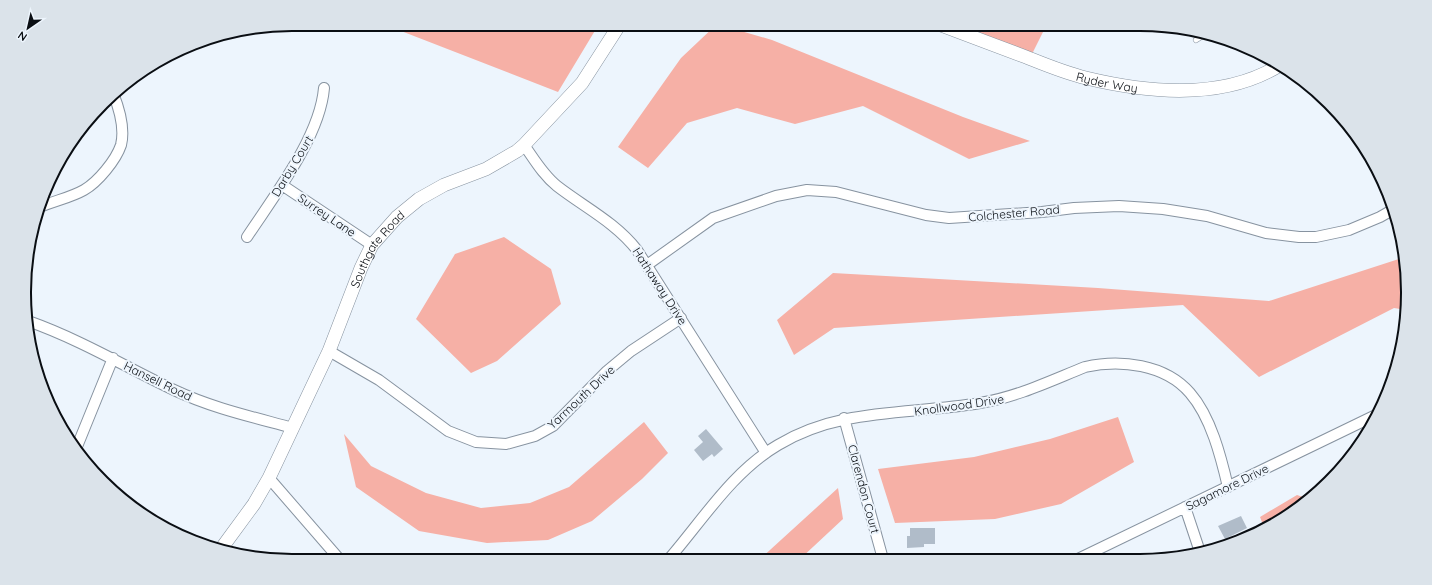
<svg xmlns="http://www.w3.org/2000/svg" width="1432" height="585" viewBox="0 0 1432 585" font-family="Quicksand,sans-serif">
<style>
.forest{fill:#f6b0a6}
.building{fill:#b0bcc9}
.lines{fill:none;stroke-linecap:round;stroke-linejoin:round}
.service-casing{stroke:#8793a0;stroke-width:6}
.minor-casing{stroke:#8793a0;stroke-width:12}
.tertiary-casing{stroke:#8793a0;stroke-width:14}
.service{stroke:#fff;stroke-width:5}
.minor{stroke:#fff;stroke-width:10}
.tertiary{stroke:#fff;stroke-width:13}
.labels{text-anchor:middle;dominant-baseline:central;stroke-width:4;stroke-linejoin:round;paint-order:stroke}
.street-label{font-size:12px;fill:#0a0e13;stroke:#edf5fd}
.rim{fill:none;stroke:#0a0e13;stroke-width:2}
</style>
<rect width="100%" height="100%" fill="#edf5fd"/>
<path class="forest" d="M383 24H599L558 92Z
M717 24 772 40 963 117 1030 141 969 159 863 106 795 124 737 108 687 123 648 168 618 147 681 58Z
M946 24H1047L1030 58Z
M504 237 551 269 561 304 497 361 471 373 416 319 455 254Z
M1405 257 1407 275 1406 310 1394 308 1259 377 1183 305 834 328 794 355 777 320 833 273 1098 288 1269 301Z
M1118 417 1134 462 1061 504 995 519 895 523 878 469 974 457 1050 439Z
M644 422 668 453 642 479 592 521 548 540 487 543 419 531 356 487 344 434 371 466 426 493 481 508 530 503 569 487Z
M838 488 843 519 799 560H759Z
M1297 495 1309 499 1264 527 1260 517Z"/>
<path class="building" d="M706 429 723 449 714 457 712 454 703 461 694 450 703 442 698 436Z
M1241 516 1247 528 1225 539 1218 526Z
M910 528H935V544H924V547L907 548V536H910Z"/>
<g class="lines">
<g class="service-casing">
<path id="service" d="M1196 40 1204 35"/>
</g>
<g class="minor-casing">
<path id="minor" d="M524 145C534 159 543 175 557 186 584 207 615 222 637 250L766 453
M282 185 372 245
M38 208C53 201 70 198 84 190 98 182 116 160 121 145 125 129 119 108 113 93
M247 237C274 196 320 137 324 88
M647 265 713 218 776 196 807 190 836 192 926 215 949 218 1042 212 1074 208 1119 206 1163 209 1207 216 1266 233 1299 237H1316L1349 230 1380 217 1394 209
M28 321C79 339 126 367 174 390 212 408 253 417 293 428
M329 351 379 380 448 431 476 442 506 444 535 436 553 426 607 371 631 351 681 318
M844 418 883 559
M76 449 113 358
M269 478 341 561
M1185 507 1200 552
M1078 559 1376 415
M668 560C702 521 732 472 778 445 841 407 910 415 980 403 1017 397 1050 381 1085 367 1120 359 1165 364 1190 393 1211 417 1221 457 1228 487"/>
</g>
<g class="tertiary-casing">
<g id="tertiary">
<path id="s1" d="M938 24C967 35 996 46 1026 57 1046 65 1065 73 1086 78 1148 93 1224 100 1280 65"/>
<path id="s2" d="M221 549 254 504 269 478 329 351 361 268 372 245 397 217 419 199 444 185 486 169 517 151 524 145 582 83 620 24"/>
</g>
</g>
<use href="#service" class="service"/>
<use href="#minor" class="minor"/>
<use href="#tertiary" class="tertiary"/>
</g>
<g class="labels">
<g class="street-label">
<text stroke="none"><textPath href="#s1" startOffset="179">Ryder Way</textPath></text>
<text transform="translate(292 166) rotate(-59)">Darby Court</text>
<text transform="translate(1014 213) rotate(-5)">Colchester Road</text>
<text transform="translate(327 215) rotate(34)">Surrey Lane</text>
<text stroke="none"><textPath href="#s2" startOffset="340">Southgate Road</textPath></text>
<text transform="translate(660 286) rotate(57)">Hathaway Drive</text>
<text transform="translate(158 381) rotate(26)">Hansell Road</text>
<text transform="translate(581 397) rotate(-43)">Yarmouth Drive</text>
<text transform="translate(959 405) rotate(-8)">Knollwood Drive</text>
<text transform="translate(1227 487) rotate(-26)">Sagamore Drive</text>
<text transform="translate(864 489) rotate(75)">Clarendon Court</text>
</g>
</g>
<path d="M0 0H1432V585H0ZM292 31H1140A261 261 0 0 1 1401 292V293A261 261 0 0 1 1140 554H292A261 261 0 0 1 31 293V292A261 261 0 0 1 292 31Z" fill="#dbe3ea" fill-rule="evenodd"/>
<path class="rim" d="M292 31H1140A261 261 0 0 1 1401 292V293A261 261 0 0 1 1140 554H292A261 261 0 0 1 31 293V292A261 261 0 0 1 292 31Z"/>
<g transform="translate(28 28) rotate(214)" stroke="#edf5fd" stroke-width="3" paint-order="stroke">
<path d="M0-3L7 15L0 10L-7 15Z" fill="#0a0e13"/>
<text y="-6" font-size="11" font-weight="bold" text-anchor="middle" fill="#0a0e13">N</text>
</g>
</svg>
